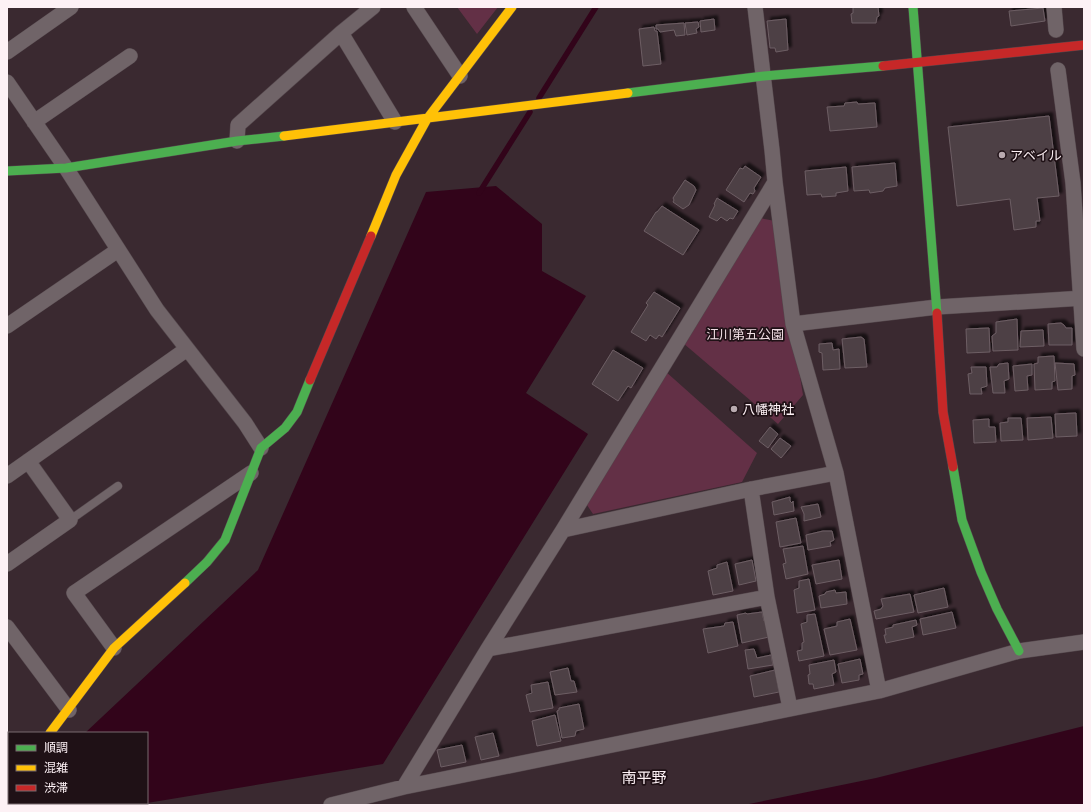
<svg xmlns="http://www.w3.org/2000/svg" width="1091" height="812" viewBox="0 0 1091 812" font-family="Barlow,'Noto Sans JP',sans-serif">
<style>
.green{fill:#633046}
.water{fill:#32041a}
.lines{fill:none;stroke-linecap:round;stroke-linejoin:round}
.stream{stroke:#32041a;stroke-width:5.5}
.building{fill:#4d4045;stroke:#6d5e64;filter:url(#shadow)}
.lane-casing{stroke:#54474c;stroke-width:9}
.street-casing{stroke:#54474c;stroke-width:16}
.fast-casing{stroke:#54474c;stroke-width:10}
.slow-casing{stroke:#54474c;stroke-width:10}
.jam-casing{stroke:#54474c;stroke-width:10}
.lane{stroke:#706468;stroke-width:8}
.street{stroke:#706468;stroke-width:15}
.fast{stroke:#4caf50;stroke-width:9}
.slow{stroke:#ffc107;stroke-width:9}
.jam{stroke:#c62828;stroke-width:9}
.poi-dot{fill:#b9abb0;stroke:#1f1116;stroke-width:1.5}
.labels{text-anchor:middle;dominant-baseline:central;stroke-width:3.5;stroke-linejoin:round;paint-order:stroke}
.poi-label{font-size:13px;fill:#fdf1f5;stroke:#1f1116;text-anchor:start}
.park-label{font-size:13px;fill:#f2dee5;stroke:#1f1116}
.quarter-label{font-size:15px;fill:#fdf1f5;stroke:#1f1116}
</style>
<defs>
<filter id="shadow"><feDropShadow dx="3.5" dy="-3.5" stdDeviation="1" flood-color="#0009"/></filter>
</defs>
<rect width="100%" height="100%" fill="#3a2930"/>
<path class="green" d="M457 7H498L477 34Z
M760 218 775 221 803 395 778 424 683 343Z
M665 371 757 453 742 482 593 514 585 502Z"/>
<path class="water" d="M496 186 542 224V271L586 296 526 393 588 434 383 764 147 803V733H85L258 570 426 192Z
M1084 726V805H744L876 778Z"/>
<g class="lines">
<path class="stream" d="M539 98 596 7
M479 193 530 112
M20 805 22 803"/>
</g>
<path class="building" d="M853 7H878L879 16 877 17 876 23H852L851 14 853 13Z
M1043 8 1045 21 1011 26 1009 11Z
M714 19 715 30 701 32 700 21Z
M786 19 788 50 776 52 775 48H770L767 21Z
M698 22 699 27 696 29 697 33 687 35 685 23Z
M684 23 685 35 676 36 674 30 660 32 658 29H656V25Z
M654 27 655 31H657L661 64 643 66 639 29Z
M857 102 858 104 875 103 877 127 830 131 827 107 844 106 845 103Z
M1049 116 1059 196 1037 198 1040 221H1036V227L1014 230 1010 199 957 206 948 127Z
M895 163 897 186 885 188 883 191 870 193 869 190 854 191 852 167Z
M745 166 761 177 754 188 755 191 753 194 750 193 744 202 726 190 740 168 743 169Z
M846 167 848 191 836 193V196L822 197 821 194 807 195 805 171Z
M685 180 694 186 696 190 689 205 683 209 673 202 674 200 673 198Z
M717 198 738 211 733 219 730 218 727 221 721 217 717 221 709 217 715 205 714 204Z
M662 206 699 230 683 255 644 231 656 212H657Z
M654 292 680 308 662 337 659 335 656 339 650 335 646 341 631 332 648 305 646 303Z
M1017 319 1018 350 993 351 992 336 996 333V322Z
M1061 323 1064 325 1066 328H1072V345H1049L1048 324Z
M989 328 990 352 967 353 966 329Z
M1043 330 1044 346 1020 347 1021 331Z
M861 337 864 339 867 367 845 368 842 339Z
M832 343 833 350 839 349 840 369 823 370 822 353 819 352V344Z
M613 350 643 368 631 388 628 386 618 401 592 384Z
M1054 356 1055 381 1052 382V389L1035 390 1034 364 1038 363V357Z
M1008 363 1009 379 1004 381 1005 393H993L990 367H997L999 364Z
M1055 363 1074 364 1075 375 1072 376V389L1058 390Z
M1032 364V375L1027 376 1028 390 1015 391 1013 366Z
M971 367H986L987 386 981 388 982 394H970L968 374 972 373Z
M1076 413 1077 436 1056 437 1055 414Z
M1051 417 1053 438 1028 440 1027 418Z
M1008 418H1021L1023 440 1001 441 1000 423 1008 422Z
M989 419V427H995L996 442 974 443 973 420Z
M770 427 778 434 768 448 759 441Z
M780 438 791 446 781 458 771 449Z
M790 497V501L792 503 793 501 794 511 774 515 772 502Z
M818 504 821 517 804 521V514L801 507Z
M796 518 801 543 780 547 776 522Z
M823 531H832L834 540 830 542 831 546 808 550 806 535Z
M803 546 808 574 786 579 783 564 786 563 783 549Z
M752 560 756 581 739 585 735 564Z
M839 560 842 579 816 584 812 565Z
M727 562 733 591 713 595 708 571 717 568V565Z
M809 579 815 610 797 613 794 590 799 588V581Z
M944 588 948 607 918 613 914 595Z
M835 590 836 593 846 592 847 604 821 608 819 596 825 594 826 592Z
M910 594 914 612 876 619 874 611 881 609 883 606 881 599Z
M762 612 764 621H766L769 637 742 643 737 615 746 613 747 614Z
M952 612 956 628 923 635 920 619Z
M815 614 824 656 799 661 797 651 802 650V643L804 642 801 624 807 622V615Z
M850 619 857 650 830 655 824 629 837 626V622Z
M916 620 917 625 912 627 914 637 886 643 884 635H886L885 629 893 627V625Z
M733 622 738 646 708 653 703 629 724 626 725 623Z
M754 649 757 658 771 655 773 665 748 669 745 650Z
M860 659 863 674 859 675V680L842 683 838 664Z
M834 660 836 672 832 674 834 685 814 689 813 684H809L808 675 810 674 809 665Z
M568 668 571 681H574L577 692 555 695 550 672Z
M775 670 779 692 754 697 750 676Z
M548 682 553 708 530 712 526 695 532 693 531 685Z
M579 704 584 729 576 731 575 736 562 738 557 711 559 710V708Z
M555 715 561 741 537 746 532 721Z
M493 733 499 756 481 760 475 737Z
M462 745 466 762 441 767 437 750Z"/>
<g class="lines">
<g class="lane-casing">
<path id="lane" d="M70 520 118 486"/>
</g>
<g class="street-casing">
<path id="street" d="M414 7 460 76
M755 7 772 150 775 182 793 324 836 473 879 691
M1054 7 1056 30
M341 33 395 122
M7 52 71 7
M1058 70 1073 183 1084 349
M7 82 66 168 157 310 245 423 261 448
M34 122 130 56
M237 141 238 125 341 33 373 7
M793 324 937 307 1084 298
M7 326 118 250
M7 476 187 349
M751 489 767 597 790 708
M563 530 751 489 836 473
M7 564 70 520 28 461
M7 627 69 710
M114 648 74 593 251 473
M488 649 767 597
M7 780 9 778
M404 787 488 649 563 530 775 182
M331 805 404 787 879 691 1019 651 1084 642"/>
</g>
<g class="fast-casing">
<path id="fast" d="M913 7 937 313
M628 93 764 76 883 66
M7 171 66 168 237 141 284 136
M953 467 962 520 981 572 997 609 1019 651
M185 583 207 562 225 540 261 448 285 428 297 412 310 380"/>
</g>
<g class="slow-casing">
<path id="slow" d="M284 136 628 93
M371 236 396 175 427 119 512 7
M50 733 114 648 185 583"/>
</g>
<g class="jam-casing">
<path id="jam" d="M883 66 1084 45
M937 313 943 412 953 467
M310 380 371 236"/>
</g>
<use href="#lane" class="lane"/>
<use href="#street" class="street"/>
<use href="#fast" class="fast"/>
<use href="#slow" class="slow"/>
<use href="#jam" class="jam"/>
</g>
<g class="poi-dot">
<circle cx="1002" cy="155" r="4"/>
<circle cx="734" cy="409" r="4"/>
</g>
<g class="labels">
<g class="poi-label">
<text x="1010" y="155">アベイル</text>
<text x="742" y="409">八幡神社</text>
</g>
<g class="park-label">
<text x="745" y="334">江川第五公園</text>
</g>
<g class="quarter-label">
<text x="644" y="777">南平野</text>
</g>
</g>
<rect width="1091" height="812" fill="none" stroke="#fdf1f5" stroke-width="16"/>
<rect x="8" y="732" width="140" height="72" fill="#1f1116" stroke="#786b6f"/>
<rect x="16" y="745" width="20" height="6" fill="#4caf50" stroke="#786b6f"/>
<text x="44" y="752" font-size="12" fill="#fdf1f5">順調</text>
<rect x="16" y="765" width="20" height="6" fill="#ffc107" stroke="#786b6f"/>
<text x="44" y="772" font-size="12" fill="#fdf1f5">混雑</text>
<rect x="16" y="785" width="20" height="6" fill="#c62828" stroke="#786b6f"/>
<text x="44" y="792" font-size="12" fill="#fdf1f5">渋滞</text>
</svg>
